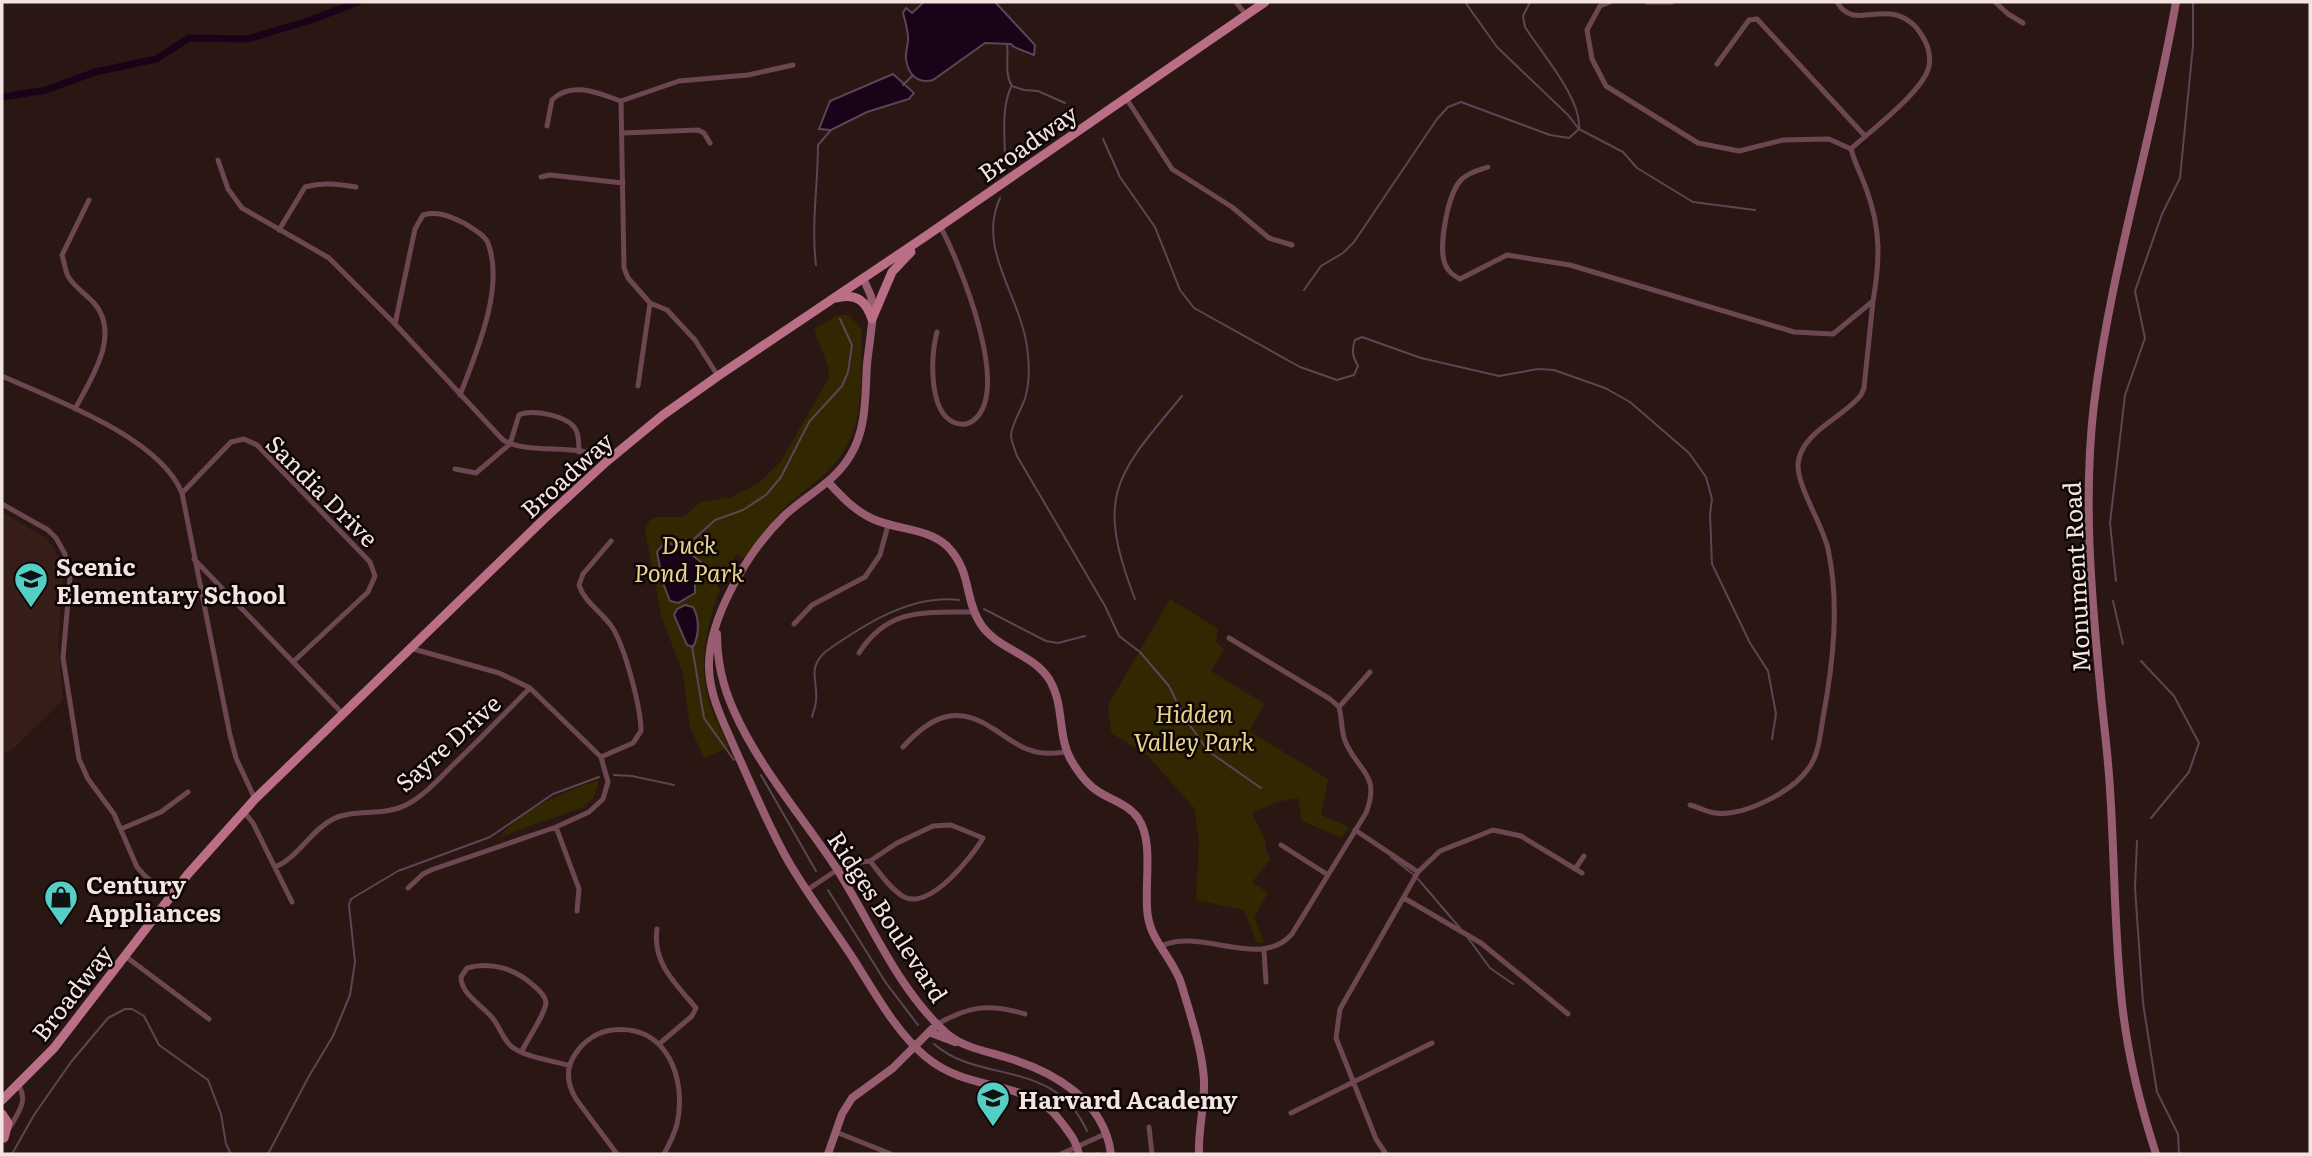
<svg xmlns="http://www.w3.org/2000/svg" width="2312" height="1156" viewBox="0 0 2312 1156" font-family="Literata,serif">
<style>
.built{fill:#371e19}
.green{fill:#312802}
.water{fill:#190318;stroke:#5a4654;stroke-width:2}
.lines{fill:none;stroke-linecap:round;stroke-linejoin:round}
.stream{stroke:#5a4654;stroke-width:2}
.canal{stroke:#190318;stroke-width:7}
.street{stroke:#6c4752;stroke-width:5}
.secondary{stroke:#985d70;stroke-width:8}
.primary{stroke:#bb6f87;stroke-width:9}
.labels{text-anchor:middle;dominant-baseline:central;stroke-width:5;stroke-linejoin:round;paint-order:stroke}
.street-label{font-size:24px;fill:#f3e4e1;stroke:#0d0504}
.park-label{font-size:24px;font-style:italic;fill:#e6d390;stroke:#0d0504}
.poi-label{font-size:24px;font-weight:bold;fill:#f3e4e1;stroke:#0d0504;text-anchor:start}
</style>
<rect width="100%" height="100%" fill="#2a1713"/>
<path class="built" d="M2 512 44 537 54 548 61 564 63 576 58 642 63 700 11 751 2 752Z"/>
<path class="green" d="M838 315H849L862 330C861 363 864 413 849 442 836 470 811 484 789 504 772 519 759 540 745 559L737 554 717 586 720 589C708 623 698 660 708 696 712 714 722 731 729 747L704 758 690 727 683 674 661 615 645 529 650 520 658 517H683L701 502 732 497 760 482 781 461 829 378 828 366 814 329Z
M1170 599 1218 629 1216 641 1224 650 1211 671 1265 704 1249 731 1328 779 1321 815 1349 827 1342 838 1302 821 1298 798 1277 802 1252 813 1266 842V852L1271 859 1252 882 1268 893 1254 917 1264 943H1257L1244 910 1196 900 1199 844 1195 809 1147 755 1111 733 1108 705Z
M599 780 594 797 583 807 500 837C522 809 565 791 599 780Z"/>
<path class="water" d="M924 2H995L1035 45 1034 55 1014 47 1011 44 985 43 933 80C918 84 908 75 906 59 905 52 909 43 908 36 907 28 905 20 903 13L906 8 912 13Z
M893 74 914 93 909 99 867 112 831 130 819 129 830 101Z
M665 542 684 549 701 562 695 582V593L678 603 670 601 663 583 657 552Z
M685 605 693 607C700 619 699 636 693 647L687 645 674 615 677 609Z"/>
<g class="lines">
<path class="stream" d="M1465 2 1497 47 1568 115 1579 129 1623 152 1637 168 1693 202 1755 210
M1007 44C1009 58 1004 74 1012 86L1024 90 1038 91 1065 103
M903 85 912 76
M1103 139 1120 177 1155 227 1180 290 1194 308 1300 367 1337 380 1354 375 1358 366C1353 357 1351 351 1355 340L1362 337 1421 358 1499 376 1538 369 1554 370 1605 388 1630 402 1689 453 1706 477 1712 499 1710 514 1712 564 1750 643 1768 671 1776 714 1772 739
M1005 161C1005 137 1001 109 1011 87
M1000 198C977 248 1018 293 1026 341 1029 358 1030 379 1026 395 1023 408 1012 422 1011 435 1011 441 1015 450 1017 456L1105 606 1119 636 1140 652 1169 686 1184 717 1208 751 1261 788
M816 265C811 224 818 185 818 145L831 130
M1304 290 1321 266 1343 253 1354 242 1437 119 1448 107 1461 102 1550 135 1569 138 1579 129C1582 99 1542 54 1525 27L1523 16 1530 2
M694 539 715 520 743 510 766 495 781 477 809 422 842 386 848 372 852 345 840 319
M2116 581 2110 523 2125 395 2145 338 2135 291 2162 214 2180 178 2193 45V2
M1135 599C1095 495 1115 476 1182 396
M2113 601 2123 644
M984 609 1046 641 1058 643 1085 636
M692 646 704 718 734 760
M2141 661 2174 696 2199 743 2189 772 2151 818
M812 717C813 712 816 706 816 700 818 680 807 669 825 652 863 625 911 594 959 600
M614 775 632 776 674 785
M761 775 816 871
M2137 841 2135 888 2143 1003 2157 1092 2178 1134 2179 1154
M1391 857 1414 875
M1418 879 1460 928
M828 890 886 983 918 1025
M1468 938 1490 968 1513 984
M934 1044C981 1085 1053 1057 1087 1131
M1097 1153V1154
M12 1154 34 1115 71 1062 108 1018 125 1009H132L144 1016 159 1045 208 1080 221 1114 226 1144 231 1154
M268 1154 309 1076 333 1036 350 995 355 962 349 905 351 899 398 871 490 837 553 794 599 777"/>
<path class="canal" d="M2 97 46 90 95 72 156 59 189 38 248 39 311 20 358 2"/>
<path class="street" d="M1236 2 1246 15
M1610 2 1600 6 1587 30 1592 59 1606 86 1698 143 1739 151 1783 140 1829 139 1851 149
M1647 2H1672
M1995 2 2008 14 2023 23
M1717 64 1749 20 1757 19 1865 136
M1126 98 1172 169 1232 207 1269 238 1292 245
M621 101 624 268 628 278 650 303 667 310 695 340 718 376
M621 101 679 81 748 75 793 65
M547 126 552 100C571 80 600 94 621 101
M623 133 698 130 704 133 710 143
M218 160 228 189 242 208 329 258 395 324 503 440C533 457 583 440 606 462
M1488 167C1479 170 1469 172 1462 179 1448 191 1438 247 1445 264 1448 272 1453 275 1460 279L1507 255 1570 265 1794 332 1833 334 1873 301C1880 261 1881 230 1867 191 1862 176 1855 164 1851 149 1870 131 1925 90 1929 66 1931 55 1927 43 1921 34 1915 24 1903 15 1891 14 1870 11 1850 25 1837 2
M541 177 550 175 623 183
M279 230 305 187C323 182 337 184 356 187
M395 324 415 229 423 215C439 211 449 216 464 223 472 228 485 235 488 243 505 288 476 353 460 395
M937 332C931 355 928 410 953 422 960 425 968 425 974 420 1012 389 959 261 940 226
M2 376C55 400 159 437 182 493L230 735 236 758 255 799
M638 386 650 303
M75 409C90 380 122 335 94 303 87 295 73 286 68 276 65 270 64 261 62 255L89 200
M455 469 476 473 510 444 519 415C531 408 569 416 576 430 579 436 579 445 579 452
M182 493 231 442 244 439 257 445 370 562 375 576 368 592 293 662
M2 504 48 530 56 538 65 554 70 578 63 658 79 759 88 779 114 814 137 867 145 876 170 897
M194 559 342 713
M794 624 812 605 865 577 880 555 888 525
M1229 638 1330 699 1339 707
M859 653C889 606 927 613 975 612
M1339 707 1370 672
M903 747C930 717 956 704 992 728 1004 735 1016 746 1030 750 1042 755 1055 753 1067 752
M601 757 633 743 641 731C641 708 625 647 612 627 602 612 584 602 579 585L583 574 611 541
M1690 805C1698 807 1707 812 1715 813 1743 817 1792 792 1808 769 1819 755 1820 735 1823 718 1833 664 1840 604 1828 549 1823 525 1797 487 1798 464 1801 432 1843 418 1861 395L1864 388 1873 301
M244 812 253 823 292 902
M556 827 579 889 577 911
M121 829 161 812 188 792
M1355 830 1418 872
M1281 845 1328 875
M275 867C299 857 310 831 333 819 355 808 382 817 406 805 424 796 440 778 454 764 480 739 505 713 530 688
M1575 869 1584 856
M408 888 423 874 431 870 556 827 589 812 603 799 608 782 601 757 530 688 499 673 410 648
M807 890 846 864 870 861 897 843 933 826 951 825 983 838C972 857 930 910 904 897 891 890 879 872 870 861
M1404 898 1481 943 1568 1014
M657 929C652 963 676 984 696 1008L692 1016 659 1044
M1161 946C1203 927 1259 971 1292 934L1366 813C1381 774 1358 772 1345 741 1341 730 1342 718 1339 707
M1264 951 1266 982
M125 956 209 1019
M937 1024C970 1006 989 1003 1025 1014
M522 1051C527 1040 546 1013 546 1002 545 995 538 989 533 985 515 969 491 961 467 968L461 977C461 995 484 1006 494 1020 500 1028 504 1041 512 1047 527 1058 552 1060 570 1066
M1291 1113 1432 1043
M10 1127C18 1113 29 1100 18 1085
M1149 1127 1152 1154
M836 1132 891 1154
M617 1154 576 1099C567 1084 565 1068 576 1053 584 1041 597 1032 612 1030 667 1023 687 1079 677 1124 674 1135 669 1145 664 1154
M1061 1154 1105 1134
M1386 1154 1376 1139 1336 1038 1340 1009 1418 872 1440 851 1493 830 1521 836 1582 873"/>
<path class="secondary" d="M863 278 871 296 873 311C872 329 869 346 867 364 865 395 867 429 850 456 834 483 806 495 784 516 749 550 707 619 709 669 710 697 724 723 735 749 752 786 767 823 787 859 807 894 832 926 854 960 875 993 896 1032 926 1057 963 1088 1007 1081 1043 1104 1052 1109 1058 1118 1065 1127 1071 1135 1077 1143 1079 1154
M829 483C842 497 855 511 873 519 897 530 928 528 947 546 972 571 964 598 980 623 996 649 1032 653 1049 679 1065 705 1057 735 1071 760 1078 772 1087 785 1099 792 1112 800 1129 805 1138 818 1155 843 1143 888 1148 917 1152 942 1173 959 1181 983 1190 1014 1202 1048 1204 1080 1205 1105 1198 1129 1199 1154
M717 634C717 661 723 687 734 711 759 767 801 815 835 866 871 922 896 987 946 1033 962 1047 985 1051 1005 1057 1052 1071 1104 1099 1111 1154
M929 1032 955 1042
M828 1154 842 1114 852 1098 893 1068 937 1024
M2156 1154C2141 1108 2129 1060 2123 1012 2114 938 2115 864 2110 789 2108 754 2103 719 2100 684 2091 592 2083 497 2094 404 2111 268 2153 136 2176 2"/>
<path class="primary" d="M837 298C857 293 866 301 872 319
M872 319 892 272 911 252
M2 1100 54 1048 188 874 255 799 543 520 606 462 663 415 718 376 926 236 1265 2
M2 1114 8 1123 4 1138"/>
</g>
<defs>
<g id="school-pin" transform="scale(1.75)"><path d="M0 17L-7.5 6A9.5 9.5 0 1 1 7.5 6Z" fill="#55cec5" stroke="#0d0504"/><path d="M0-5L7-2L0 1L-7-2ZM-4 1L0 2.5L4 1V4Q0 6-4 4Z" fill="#111"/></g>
<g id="shop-pin" transform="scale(1.75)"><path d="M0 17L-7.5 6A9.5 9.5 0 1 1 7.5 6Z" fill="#55cec5" stroke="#0d0504"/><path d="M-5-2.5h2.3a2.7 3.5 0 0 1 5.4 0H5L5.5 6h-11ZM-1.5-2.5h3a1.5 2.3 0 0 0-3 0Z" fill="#111"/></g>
</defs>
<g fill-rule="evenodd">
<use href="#school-pin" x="31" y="579"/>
<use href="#shop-pin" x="61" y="897"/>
<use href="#school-pin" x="993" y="1098"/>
</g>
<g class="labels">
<g class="street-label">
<text transform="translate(1027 142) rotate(-35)">Broadway</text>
<text transform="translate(566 474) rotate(-42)">Broadway</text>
<text transform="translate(323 490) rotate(45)">Sandia Drive</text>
<text transform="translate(2075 577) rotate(-93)">Monument Road</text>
<text transform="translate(447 742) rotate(-42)">Sayre Drive</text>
<text transform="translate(889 916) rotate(57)">Ridges Boulevard</text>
<text transform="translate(71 992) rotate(-52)">Broadway</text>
</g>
<g class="park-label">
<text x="689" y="543">Duck<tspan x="689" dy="28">Pond Park</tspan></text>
<text x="1194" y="712">Hidden<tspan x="1194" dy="28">Valley Park</tspan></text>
</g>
<g class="poi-label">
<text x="56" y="565">Scenic<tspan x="56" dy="28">Elementary School</tspan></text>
<text x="86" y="883">Century<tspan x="86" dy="28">Appliances</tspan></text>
<text x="1018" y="1098">Harvard Academy</text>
</g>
</g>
<rect width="2312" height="1156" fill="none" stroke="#f3e4e1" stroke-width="7"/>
</svg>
